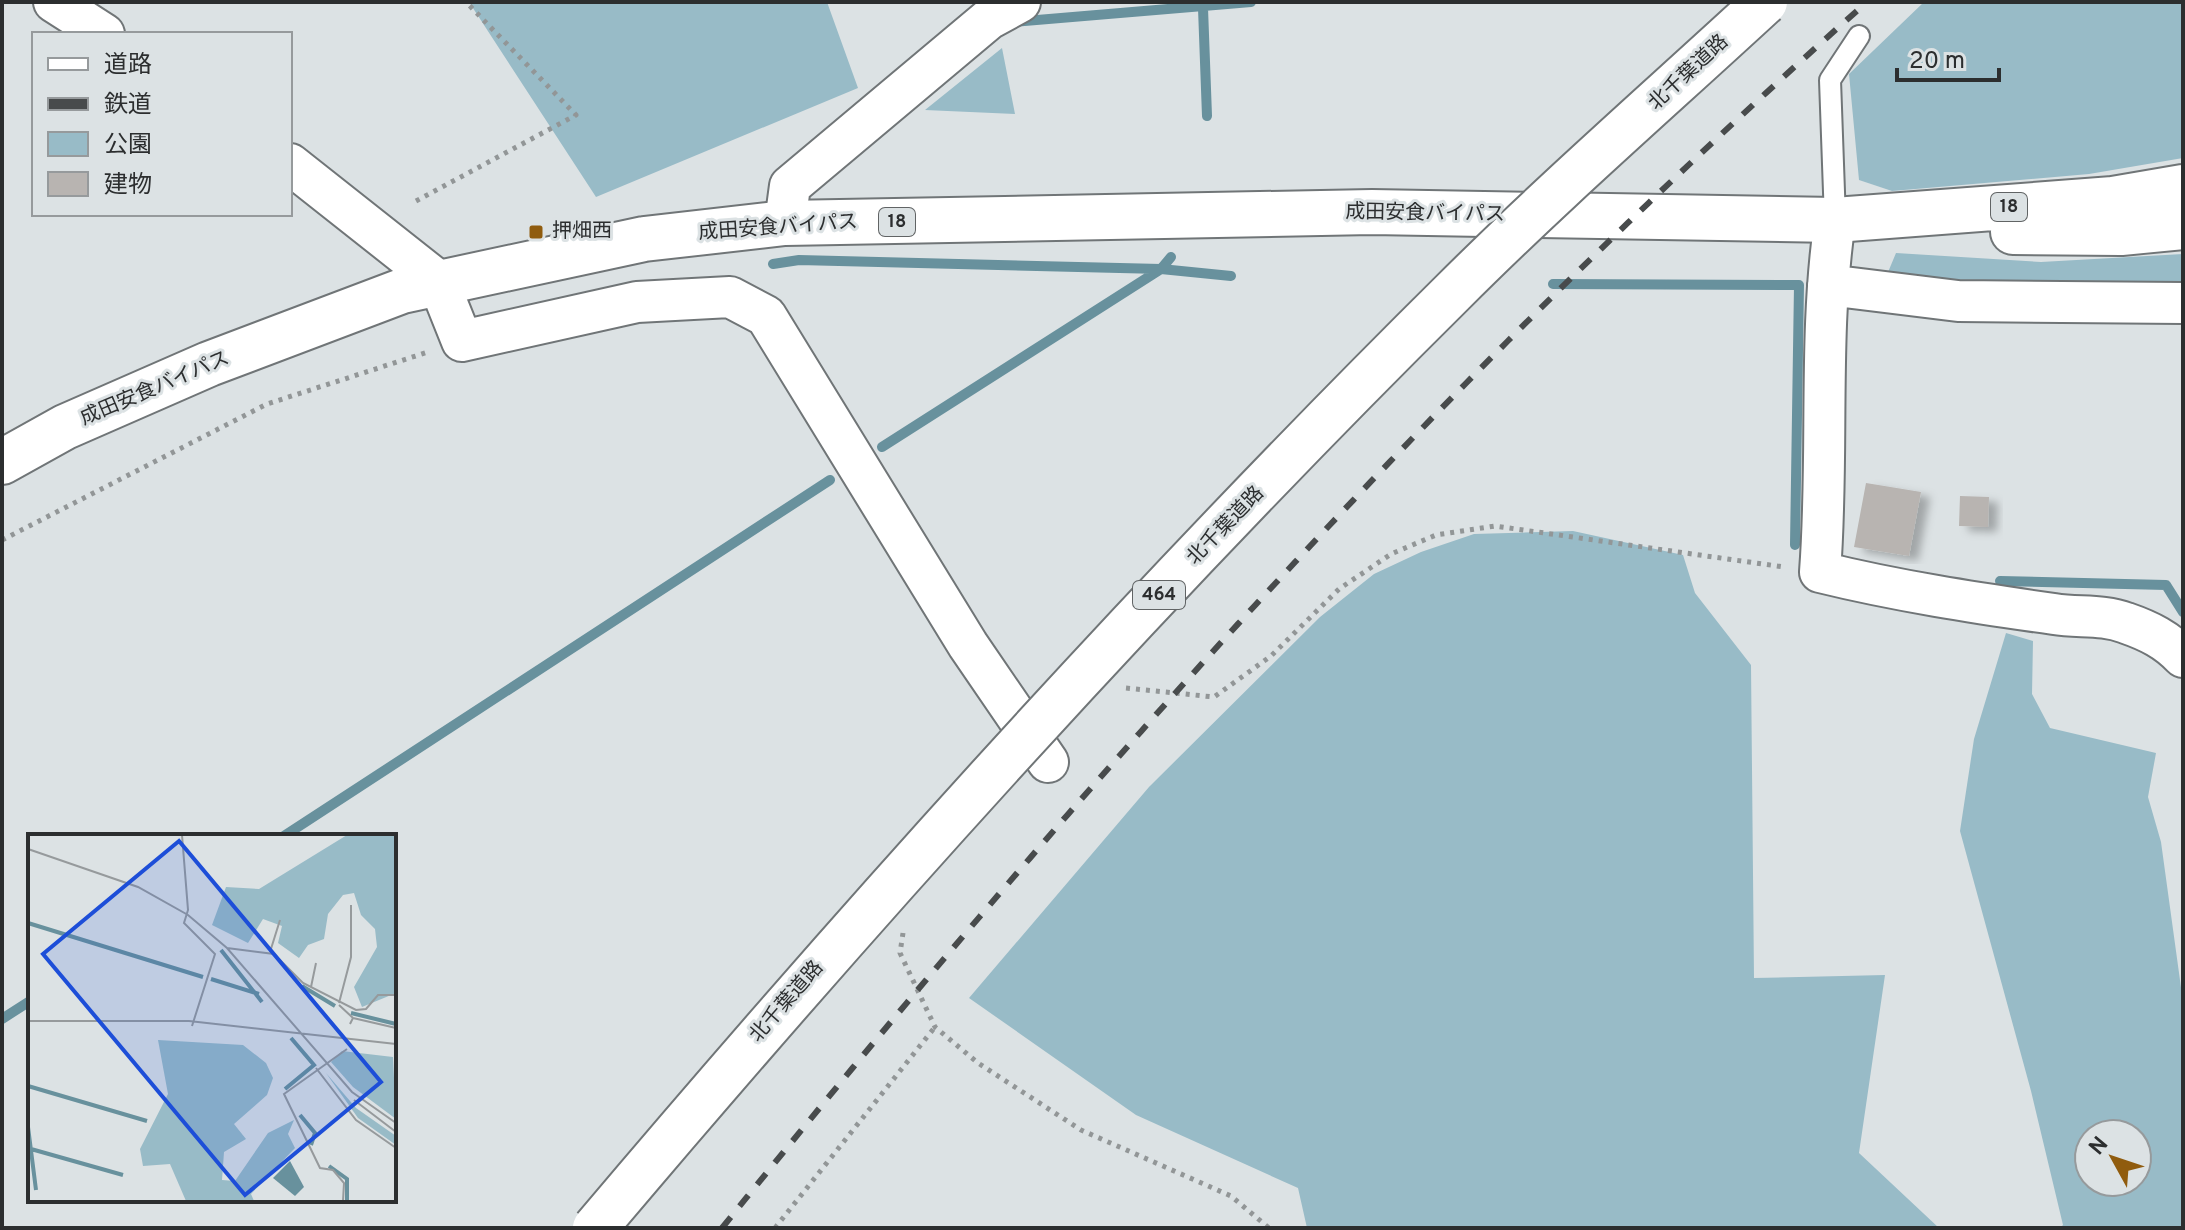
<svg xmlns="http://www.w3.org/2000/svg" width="2185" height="1230" viewBox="0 0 2185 1230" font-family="Overpass,'Noto Sans JP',sans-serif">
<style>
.green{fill:#98bbc7;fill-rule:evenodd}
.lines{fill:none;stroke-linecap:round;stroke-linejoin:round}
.stream{stroke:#68919d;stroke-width:10}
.building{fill:#b8b4b1;filter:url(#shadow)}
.lane-casing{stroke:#707577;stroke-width:24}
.street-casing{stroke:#707577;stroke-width:44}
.primary-casing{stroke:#707577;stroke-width:48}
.path{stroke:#929697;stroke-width:5;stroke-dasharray:4 6;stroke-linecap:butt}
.lane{stroke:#fff;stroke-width:20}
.street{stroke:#fff;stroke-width:40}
.primary{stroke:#fff;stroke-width:44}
.rail{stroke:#484b4c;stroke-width:6;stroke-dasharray:14 14;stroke-linecap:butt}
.highway-bridge-casing{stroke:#707577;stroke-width:48;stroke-linecap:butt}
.highway-bridge{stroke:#fff;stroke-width:44}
.poi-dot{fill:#905c0e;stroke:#dce2e4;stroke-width:3}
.labels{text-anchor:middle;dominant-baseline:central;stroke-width:6;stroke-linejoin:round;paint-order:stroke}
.shield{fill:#dce2e4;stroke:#616465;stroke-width:2}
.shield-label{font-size:18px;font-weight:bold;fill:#2c2e2f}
.street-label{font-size:20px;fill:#2c2e2f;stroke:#dce2e4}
.poi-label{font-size:20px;fill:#2c2e2f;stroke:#dce2e4;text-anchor:start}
.inset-river{fill:none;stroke:#68919d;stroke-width:4}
.inset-road{fill:none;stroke:#969a9c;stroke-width:2}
.view{fill:#1d4ed8;fill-opacity:0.15;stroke:#1d4ed8;stroke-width:4}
.inset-edge{fill:none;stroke:#2c2e2f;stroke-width:4}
</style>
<defs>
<filter id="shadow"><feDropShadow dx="9" dy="5" stdDeviation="4" flood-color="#0004"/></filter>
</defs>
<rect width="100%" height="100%" fill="#dce2e4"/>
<path class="green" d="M469 2H827L858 88 596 197Z
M1924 2H2183V158L2089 174 1892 191 1859 180 1849 74Z
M1002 48 1015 114 925 110Z
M1896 253 2041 262 2183 254V287L1968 288 1886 277Z
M1573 531 1683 555 1695 593 1751 665 1754 978 1885 975 1859 1153 1939 1228H1307L1298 1188 1136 1115 969 998 1149 787 1320 617 1374 574 1421 552 1474 534Z
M2006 633 2033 641 2032 694 2050 728 2156 753 2148 797 2161 842 2183 1002V1228H2060L2063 1225 2031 1091 1960 831 1974 739ZM2137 1134V1182H2089V1134Z"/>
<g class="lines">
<path class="stream" d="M1203 8 1207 116
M1014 22 1251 2
M773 264 799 260 1161 269 1231 276
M1553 284 1799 285 1795 545
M882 447 1161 269 1171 257
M2000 581 2166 585 2183 612
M284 836 830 480
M2 1019 30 1001"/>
</g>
<path class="building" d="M1866 483 1921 492 1909 556 1854 547Z
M1960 496 1989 497 1988 527 1959 526Z"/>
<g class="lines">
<g class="lane-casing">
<path id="lane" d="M1835 220 1830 80 1859 36"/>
</g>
<g class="street-casing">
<path id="street" d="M54 2 104 34
M290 164 438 281 462 341 637 302 730 297 766 316 968 645 1048 762
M1835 220C1818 336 1829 455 1820 572 1897 591 1976 603 2054 614 2079 618 2102 614 2126 623 2149 631 2167 640 2183 657
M785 223 790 186 989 19 1020 2
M1828 285 1958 301 2183 303"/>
</g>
<g class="primary-casing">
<path id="primary" d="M2013 232 2121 233 2183 227
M2 462 65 427 209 364 402 291 644 239 785 223 1372 212 1835 220 2113 199 2183 187"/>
</g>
<path class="path" d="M416 201 576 115 466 2
M2 540 267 404 428 352
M1126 688 1214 697 1271 656 1339 589 1391 554 1436 535 1495 526 1784 567
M903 933 900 953 935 1027 978 1063 1081 1130 1231 1196 1269 1228
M775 1228 935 1027"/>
<use href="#lane" class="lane"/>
<use href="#street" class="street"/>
<use href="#primary" class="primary"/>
<path class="rail" d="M722 1228C1073 792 1447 373 1867 2"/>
<g class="highway-bridge-casing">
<path id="highway-bridge" d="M595 1228C869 904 1152 590 1453 292 1553 192 1661 98 1765 2"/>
</g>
<use href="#highway-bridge" class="highway-bridge"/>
</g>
<rect class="poi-dot" x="528" y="224" width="16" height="16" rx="4"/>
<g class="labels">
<g class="shield">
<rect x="1991" y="193" width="36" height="28" rx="6"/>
<rect x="879" y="208" width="36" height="28" rx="6"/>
<rect x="1133" y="581" width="52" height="28" rx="6"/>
</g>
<g class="shield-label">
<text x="2009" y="207">18</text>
<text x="897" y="222">18</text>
<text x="1159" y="595">464</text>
</g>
<g class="street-label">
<text transform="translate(1689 73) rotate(-43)">北千葉道路</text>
<text transform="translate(1425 214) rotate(1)">成田安食バイパス</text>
<text transform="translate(778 228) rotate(-4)">成田安食バイパス</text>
<text transform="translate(155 389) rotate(-23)">成田安食バイパス</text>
<text transform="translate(1226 526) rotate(-46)">北千葉道路</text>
<text transform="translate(787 1002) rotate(-49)">北千葉道路</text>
</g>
<g class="poi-label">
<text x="552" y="232">押畑西</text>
</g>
</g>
<g transform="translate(28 834)">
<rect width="368" height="368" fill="#dce2e4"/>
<path d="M319 1H368V159L334 173 326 153 349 113 347 95 333 81 326 59 315 61 300 80 296 105 280 111 271 124 250 109 254 92 235 85 220 109 184 91 198 53 231 55ZM130 206 215 211 238 229 245 244 239 261 206 290 218 305 196 318 194 346 207 347 240 299 266 286 260 300 267 314 223 360 226 367H158L142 330 115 332 112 315 140 260ZM314 217 365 223 368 285 325 253 303 228ZM298 239 328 274 368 302V311L330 284Z" fill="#98bbc7"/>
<path d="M262 327 276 353 267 362 245 344Z" fill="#68919d"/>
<path class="inset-river" d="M0 89 175 143M193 116 234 168M183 145 231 160M274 152 307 172M323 179 368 190M0 252 119 287M257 255 286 231 263 204M272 281 287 299 283 311M0 293 8 356M3 315 95 341M301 332 319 345V367"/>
<path class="inset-road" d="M154 1 160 76 156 89 187 120 164 192M0 15 110 53 160 81 199 114 324 258 368 289M199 114 246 120 275 149 328 176 338 175 350 161H368M242 118 252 86M283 153 288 129M311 169 323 123V71M311 171 325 184 322 190M325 184 368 194M0 187H161L368 210M288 234 328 286 368 314M326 266 368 298M315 367 316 349 305 336 292 334 256 260 319 215"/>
<path class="view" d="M151 7 353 248 217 361 15 120Z"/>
<rect width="368" height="368" class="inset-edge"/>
</g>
<rect width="2185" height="1230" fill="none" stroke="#2c2e2f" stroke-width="8"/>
<rect x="32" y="32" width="260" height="184" fill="#dce2e4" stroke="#969a9c" stroke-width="2"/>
<rect x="48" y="58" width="40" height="12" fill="#ffffff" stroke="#969a9c" stroke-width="2"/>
<text x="104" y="72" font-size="24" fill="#2c2e2f">道路</text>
<rect x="48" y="98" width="40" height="12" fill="#484b4c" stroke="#969a9c" stroke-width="2"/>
<text x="104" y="112" font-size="24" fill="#2c2e2f">鉄道</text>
<rect x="48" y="132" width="40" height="24" fill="#98bbc7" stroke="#969a9c" stroke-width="2"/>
<text x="104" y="152" font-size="24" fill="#2c2e2f">公園</text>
<rect x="48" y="172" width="40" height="24" fill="#b8b4b1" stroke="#969a9c" stroke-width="2"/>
<text x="104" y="192" font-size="24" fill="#2c2e2f">建物</text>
<g transform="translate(2113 1158) rotate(310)"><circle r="38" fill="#dce2e4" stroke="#969a9c" stroke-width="2"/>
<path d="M0-6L14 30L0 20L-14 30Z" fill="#905c0e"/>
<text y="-12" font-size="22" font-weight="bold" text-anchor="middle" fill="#2c2e2f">N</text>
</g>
<path d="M1897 68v12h102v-12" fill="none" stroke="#2c2e2f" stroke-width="4"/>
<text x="1909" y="68" font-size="24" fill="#2c2e2f" stroke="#dce2e4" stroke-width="6" paint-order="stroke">20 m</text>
</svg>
